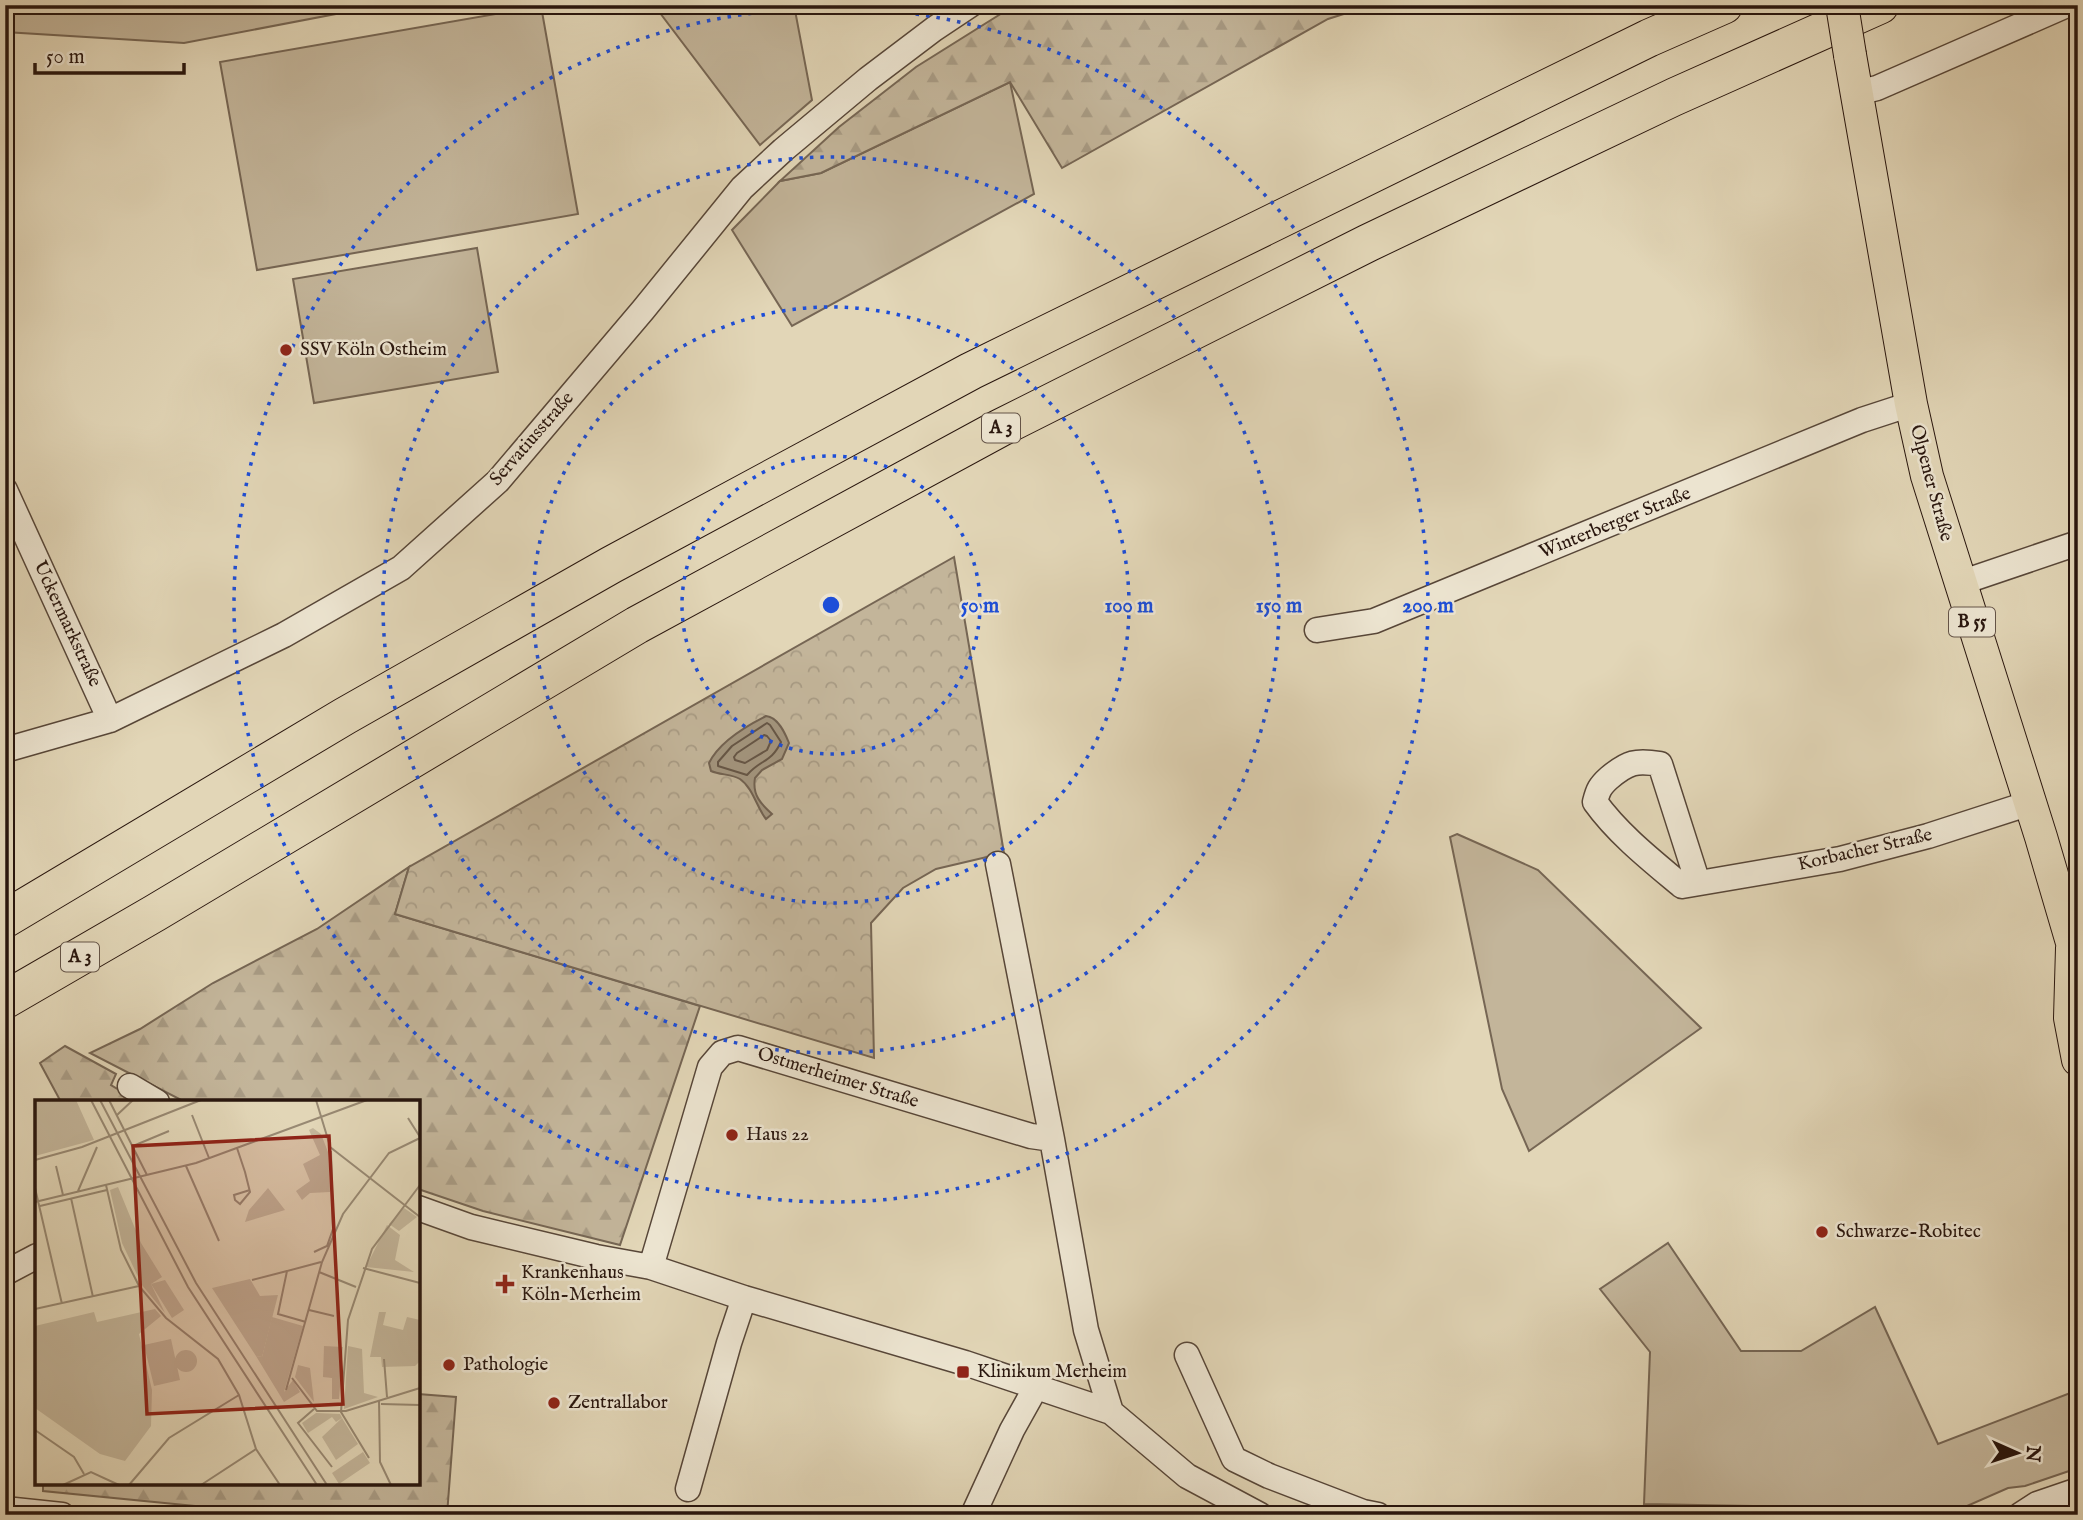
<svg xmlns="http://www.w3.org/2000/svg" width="2083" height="1520" viewBox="0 0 2083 1520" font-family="'IM FELL English',serif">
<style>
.green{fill:#c3b59a;stroke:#766654;stroke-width:2}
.forest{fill:url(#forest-firs);stroke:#766654;stroke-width:2}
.park{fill:url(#park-crowns);stroke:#766654;stroke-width:2}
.water{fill:#a3957e;stroke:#726251;stroke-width:2}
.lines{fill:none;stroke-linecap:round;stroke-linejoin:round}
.shore{stroke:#665646;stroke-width:2}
.minor-casing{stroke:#574638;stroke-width:27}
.major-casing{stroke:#29160e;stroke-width:34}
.highway-casing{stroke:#29160e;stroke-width:39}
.minor{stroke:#ece4d0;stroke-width:24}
.major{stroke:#e2d6b7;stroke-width:32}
.highway{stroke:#e2d6b7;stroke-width:37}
.major-bridge-casing{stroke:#29160e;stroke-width:34;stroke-linecap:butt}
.major-bridge{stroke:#e2d6b7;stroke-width:32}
.ring{fill:none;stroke:#1d4ed8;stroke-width:3.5;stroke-dasharray:3.5 7}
.poi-dot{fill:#8f2418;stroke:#ece4d0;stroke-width:2.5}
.labels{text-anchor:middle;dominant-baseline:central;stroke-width:5;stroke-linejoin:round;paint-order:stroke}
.shield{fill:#ece4d0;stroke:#645448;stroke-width:2}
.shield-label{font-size:18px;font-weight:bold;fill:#29160e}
.poi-label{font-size:19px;fill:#29160e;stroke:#ece4d0;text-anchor:start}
.street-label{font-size:19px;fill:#29160e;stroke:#ece4d0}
.inset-road{fill:none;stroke:#988973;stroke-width:2}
.view{fill:#8f2418;fill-opacity:0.15;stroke:#8f2418;stroke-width:3.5}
.inset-edge{fill:none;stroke:#29160e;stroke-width:3.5}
.centre{fill:#1d4ed8;stroke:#ece4d0;stroke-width:3.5}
.ring-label{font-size:21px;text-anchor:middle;font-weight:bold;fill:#1d4ed8;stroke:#ece4d0;stroke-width:5;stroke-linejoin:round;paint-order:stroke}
</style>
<defs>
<pattern id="forest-firs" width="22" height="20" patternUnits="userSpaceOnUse" patternTransform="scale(1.75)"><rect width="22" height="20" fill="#c3b59a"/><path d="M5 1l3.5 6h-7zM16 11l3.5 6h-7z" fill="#a89b84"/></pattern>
<pattern id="park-crowns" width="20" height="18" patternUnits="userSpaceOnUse" patternTransform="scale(1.75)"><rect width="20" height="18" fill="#c3b59a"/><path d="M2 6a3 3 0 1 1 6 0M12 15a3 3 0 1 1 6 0" fill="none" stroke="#a89b84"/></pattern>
</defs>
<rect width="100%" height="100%" fill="#e2d6b7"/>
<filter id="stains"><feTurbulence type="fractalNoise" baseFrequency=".00286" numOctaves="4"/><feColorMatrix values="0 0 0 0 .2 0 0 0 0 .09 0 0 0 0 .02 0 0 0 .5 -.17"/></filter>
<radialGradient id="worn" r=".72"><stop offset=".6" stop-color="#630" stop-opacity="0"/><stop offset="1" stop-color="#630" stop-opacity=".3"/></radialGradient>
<path class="green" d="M5 5H383L184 43 5 32Z
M654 5H794L812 100 760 145Z
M541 6 578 214 257 270 220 62Z
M1010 82 1034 194 792 326 732 230 780 181 821 173Z
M477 248 498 372 314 403 293 279Z
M1457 834 1538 870 1701 1028 1529 1151 1502 1089 1450 837Z
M1668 1243 1741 1351H1801L1875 1307 1938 1444 2078 1390V1468L2025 1486 2008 1488 1958 1510 1644 1504 1650 1352 1600 1289Z"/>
<path class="forest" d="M1015 5H1372L1328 19 1062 168 1010 82 821 173 780 181 839 127 916 67Z
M409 867 395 914 700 1006 620 1245 483 1211 418 1189V1102H185L90 1053 140 1029 213 983 317 929Z
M65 1046 116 1074 111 1085 139 1102H61L40 1063Z
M418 1394 456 1397 447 1515H287L43 1491V1483H418Z"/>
<path class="park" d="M954 557 1004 853 936 869 903 888 871 923 874 1058 395 914 409 867Z"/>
<path class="water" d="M766 716C778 717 785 733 789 743L782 759 762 770 755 778C752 795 761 804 772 814L766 819C757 808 753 788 740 779 732 774 720 775 711 771L709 763C719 742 746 726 766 716Z"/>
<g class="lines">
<path class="shore" d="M767 723 770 725 781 742C771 763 761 759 747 775L718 766V762L732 746Z
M764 735 767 736 771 741 767 750 745 763 735 760 734 757 737 753Z"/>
<g class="minor-casing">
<path id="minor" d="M1857 93 1877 88 2067 5
M5 490 110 720
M1960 583 2078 543
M1317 630 1374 621 1862 420 1911 404
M5 750 110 720 284 635 401 568 498 481 643 310 742 188 783 150 868 79 934 29 970 5
M998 864 1052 1139
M1698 883 1660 764C1636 760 1628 762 1609 778 1600 786 1598 790 1595 802 1618 834 1651 860 1682 886L1840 859 1928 836 2030 803
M130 1086 157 1102
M418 1208 471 1227 596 1257 651 1267 744 1298 965 1363 1111 1412 1187 1476 1260 1515
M651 1267 710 1067 722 1053 738 1048 1031 1136 1052 1139 1086 1330 1111 1412
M5 1273 37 1256
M1187 1355 1234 1459 1269 1476 1363 1512 1378 1515
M688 1489 729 1343 744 1298
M5 1509 62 1515
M973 1515 1012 1430 1036 1387
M2020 1515 2037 1504 2078 1490"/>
</g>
<g class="major-casing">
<path id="major" d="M1850 55 1911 404 1927 476 2041 837 2078 963
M2072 948 2070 1018 2078 1060"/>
</g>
<g class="highway-casing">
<path id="highway" d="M5 919 345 716 611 565 971 371 1649 38 1724 5
M5 1000 155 913 637 625 1000 428 1368 243 1674 97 1880 5"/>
</g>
<use href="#minor" class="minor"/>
<use href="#major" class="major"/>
<use href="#highway" class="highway"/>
<g class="major-bridge-casing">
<path id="major-bridge" d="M1842 5 1850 55"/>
</g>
<use href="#major-bridge" class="major-bridge"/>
</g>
<g class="ring">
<circle cx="831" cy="605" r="149"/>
<circle cx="831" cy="605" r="298"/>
<circle cx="831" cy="605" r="448"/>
<circle cx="831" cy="605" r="597"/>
</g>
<g class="poi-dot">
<circle cx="286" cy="350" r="7"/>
<circle cx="732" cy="1135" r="7"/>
<circle cx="1822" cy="1232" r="7"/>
<path d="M501.5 1273.5h7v7h7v7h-7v7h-7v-7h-7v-7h7z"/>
<circle cx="449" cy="1365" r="7"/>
<rect x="956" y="1365" width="14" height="14" rx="3.5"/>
<circle cx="554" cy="1403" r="7"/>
</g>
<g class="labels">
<g class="shield">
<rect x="982" y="413.5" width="38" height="29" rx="5"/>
<rect x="1949" y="607.5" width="46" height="29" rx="5"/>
<rect x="61" y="942.5" width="38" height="29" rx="5"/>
</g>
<g class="shield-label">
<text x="1001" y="428">A 3</text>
<text x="1972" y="622">B 55</text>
<text x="80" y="957">A 3</text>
</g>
<g class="poi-label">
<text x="300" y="350">SSV Köln Ostheim</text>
<text x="746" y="1135">Haus 22</text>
<text x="1836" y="1232">Schwarze-Robitec</text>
<text x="521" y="1273">Krankenhaus<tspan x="521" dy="22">Köln-Merheim</tspan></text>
<text x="463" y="1365">Pathologie</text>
<text x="977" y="1372">Klinikum Merheim</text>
<text x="568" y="1403">Zentrallabor</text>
</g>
<g class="street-label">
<text transform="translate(532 439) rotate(-49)">Servatiusstraße</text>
<text transform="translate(1931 483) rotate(75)">Olpener Straße</text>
<text transform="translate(1615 523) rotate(-22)">Winterberger Straße</text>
<text transform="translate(67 624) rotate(65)">Uckermarkstraße</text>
<text transform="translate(1865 850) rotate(-13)">Korbacher Straße</text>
<text transform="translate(838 1078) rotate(17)">Ostmerheimer Straße</text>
</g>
</g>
<g transform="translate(35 1100)">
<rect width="385" height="385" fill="#e2d6b7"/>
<path d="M278 28 286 34 293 52 295 92 275 93 267 100 261 91 275 81 268 64 285 55 274 30ZM233 88 250 110 210 122 214 110ZM369 108 382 117 364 131 354 124ZM130 180 149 210 137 218 116 184ZM120 209 126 216 104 234 117 290 116 326 90 361 65 354 0 308V226L59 212 62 222ZM136 239 145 280 119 286 109 245ZM140 261a11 11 0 1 1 22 0a11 11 0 1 1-22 0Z" fill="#c3b59a"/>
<path d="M83 87 106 143 127 177 116 184 130 213 107 185 87 143 75 90ZM352 125 365 135 360 160 379 172 331 167ZM237 217 268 226 249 292 258 280 265 292 249 302 221 256 227 257ZM289 246 308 247 304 299H297V278L288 277ZM313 246 327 249 329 293 343 297 309 309ZM263 265 275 268 279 302 260 277ZM281 313 305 314 307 318 301 322 297 317 273 333 267 323ZM328 352 335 363 304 384 297 373Z" fill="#c3b59a"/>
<path d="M0 0H41L59 40 0 56ZM215 179 225 196 243 195 227 257 221 256 177 188ZM344 212H351L348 225 368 230 372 217 385 220V261L380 266 347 267 346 257H335ZM307 318 323 344 301 360 287 337Z" fill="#c3b59a"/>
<path class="inset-road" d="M56 0 153 187 282 385M65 0 161 183 292 385M74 0 112 75M281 0 295 46M82 15 98 0M157 15 174 58M373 18 385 37M98 46 134 31M202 48 210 72 215 92 205 104 200 100 199 95 215 90M299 50 295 47 385 117M0 60 47 47 166 0M21 66 28 95M151 66 184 141M71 85 86 150 104 186 131 218 183 259 204 295 221 349 245 385M0 88 27 204M43 91 62 47M36 98 58 197M0 102 161 63 332 0M5 106 72 90M279 152 292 146 298 129 296 51M328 168 385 183M284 172 321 187M217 180 252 171M0 209 104 186M274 210 299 216M271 222 243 214 252 171 286 162M349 259 352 297M257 278 282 311H311L385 288M251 290 287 162 308 114 354 53 385 38M344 300 345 362 356 385M346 304 385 305M279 309 263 323 297 367M0 330 39 357 49 374M334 358 306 312 313 220 337 149 385 85M28 385 56 372 84 385M94 385 134 338 204 295M166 385 221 349"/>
<path class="view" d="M294 36 308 304 112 314 98 46Z"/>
<rect width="385" height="385" class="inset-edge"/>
</g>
<circle cx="831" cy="605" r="10" class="centre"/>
<g class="ring-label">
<text x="980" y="612">50 m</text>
<text x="1129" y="612">100 m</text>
<text x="1279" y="612">150 m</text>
<text x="1428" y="612">200 m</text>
</g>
<rect width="2083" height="1520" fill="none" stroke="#e2d6b7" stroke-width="28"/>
<rect x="7" y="7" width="2069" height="1506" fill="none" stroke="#29160e" stroke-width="3.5"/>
<rect x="14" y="14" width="2055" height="1492" fill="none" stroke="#29160e" stroke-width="2"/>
<g transform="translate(2017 1453) rotate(93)" stroke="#ece4d0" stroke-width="5" paint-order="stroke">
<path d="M0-5L12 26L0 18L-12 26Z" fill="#29160e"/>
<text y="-10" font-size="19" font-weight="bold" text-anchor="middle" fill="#29160e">N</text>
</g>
<path d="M35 63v10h149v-10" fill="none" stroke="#29160e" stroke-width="3.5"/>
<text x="46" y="63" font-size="21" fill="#29160e" stroke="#ece4d0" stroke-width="5" paint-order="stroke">50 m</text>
<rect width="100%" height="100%" filter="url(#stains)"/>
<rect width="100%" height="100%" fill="url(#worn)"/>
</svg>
